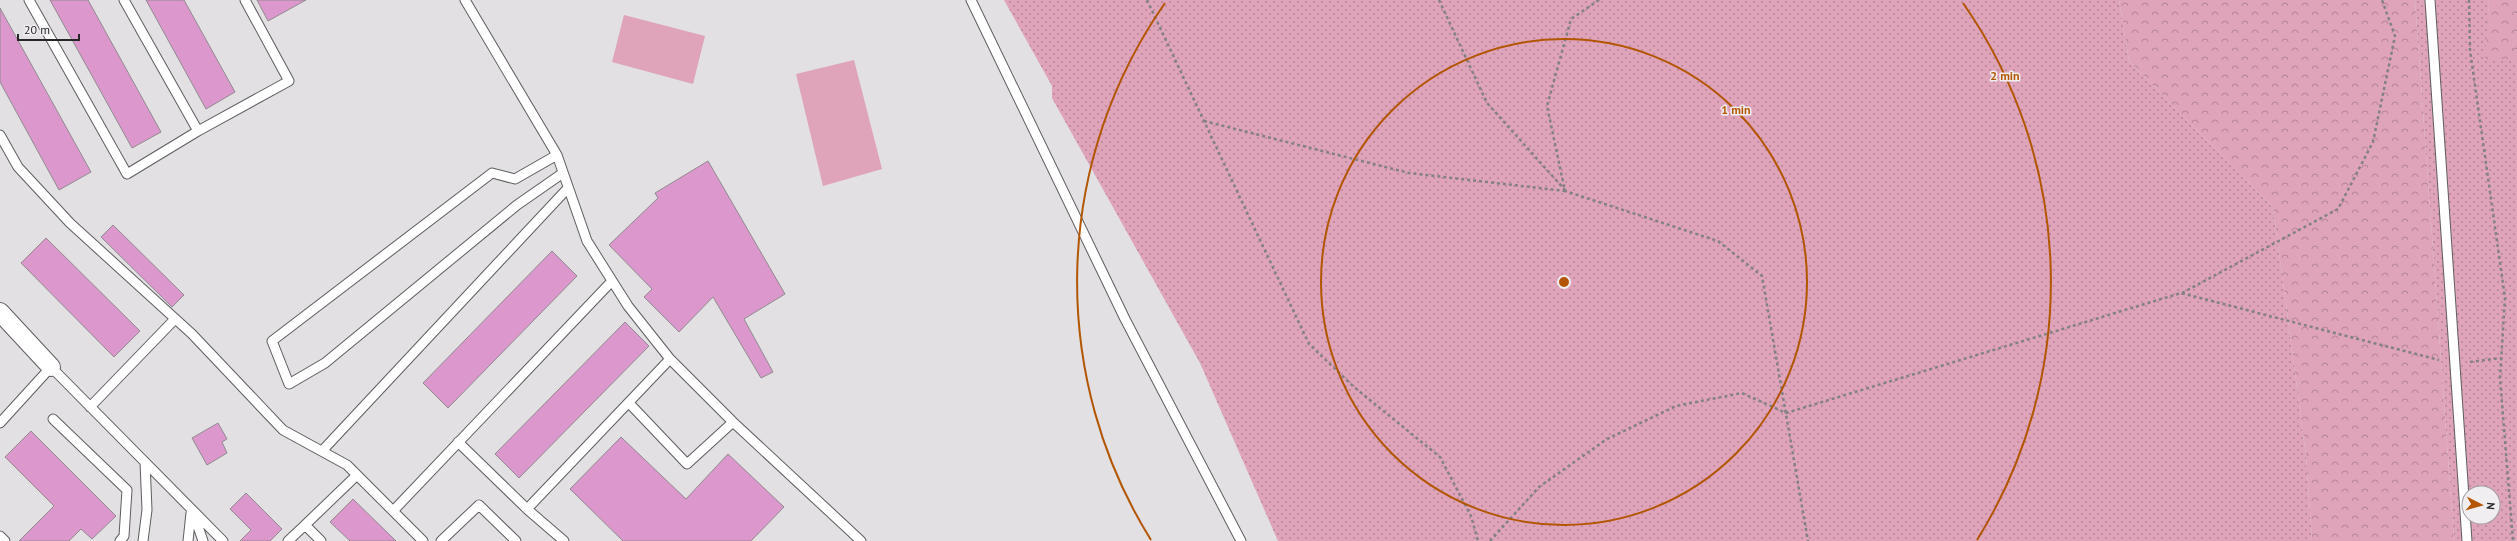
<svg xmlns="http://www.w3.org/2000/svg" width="2517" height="541" viewBox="0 0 2517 541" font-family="'PT Sans',sans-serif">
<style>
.grass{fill:url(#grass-dots);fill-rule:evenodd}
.forest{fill:url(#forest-crowns)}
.pitch{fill:#dfa3ba}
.building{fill:#dc97cd;stroke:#8f8c8f}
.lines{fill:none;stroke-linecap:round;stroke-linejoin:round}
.service-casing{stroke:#5e5c5f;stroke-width:11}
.minor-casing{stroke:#5e5c5f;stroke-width:20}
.path{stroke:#828183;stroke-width:2.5;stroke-dasharray:3 3;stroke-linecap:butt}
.service{stroke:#fff;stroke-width:9}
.minor{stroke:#fff;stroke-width:18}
.ring{fill:none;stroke:#b35602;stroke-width:2}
.centre{fill:#b35602;stroke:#f0eef1;stroke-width:2}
.ring-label{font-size:12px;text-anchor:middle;font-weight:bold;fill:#b35602;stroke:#f0eef1;stroke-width:3;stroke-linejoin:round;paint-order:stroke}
</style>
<defs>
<pattern id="grass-dots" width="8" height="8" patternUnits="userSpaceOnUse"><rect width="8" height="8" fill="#dfa3ba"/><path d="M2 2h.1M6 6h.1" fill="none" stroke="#b58597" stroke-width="1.8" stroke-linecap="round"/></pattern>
<pattern id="forest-crowns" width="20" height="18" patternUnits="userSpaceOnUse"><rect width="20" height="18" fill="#dfa3ba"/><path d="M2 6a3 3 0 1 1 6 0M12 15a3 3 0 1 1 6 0" fill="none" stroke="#b58597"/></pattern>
</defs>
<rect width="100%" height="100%" fill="#e2e0e3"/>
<path class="grass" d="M1004 0H2119L2129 61 2273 207 2306 456 2312 541H1278L1200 363 1052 98V86Z
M2415 0H2489L2486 59H2517V541H2454ZM2469 493H2493V517H2469Z"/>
<path class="forest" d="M2119 0H2415L2454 541H2312L2306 456 2273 207 2129 61Z
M2489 0H2517V59H2485Z"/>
<path class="pitch" d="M624 15 705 36 693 84 612 62Z
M854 60 882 169 823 186 796 74Z"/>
<path class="building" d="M50 0H88L161 132 132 148Z
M146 0H184L235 92 206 109Z
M257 0H306L268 21Z
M0 8 91 172 59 190 0 82Z
M708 161 785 294 744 319 773 372 761 378 713 297 679 332 644 297 652 289 609 245 658 198 655 193Z
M113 225 184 295 172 307 101 237Z
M46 238 140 331 114 357 21 263Z
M552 251 577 276 448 408 423 383Z
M625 322 649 346 519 478 495 454Z
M218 423 227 439 222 442 227 453 207 465 192 438Z
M31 431 116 516 92 539 81 529 69 541H19L54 506 5 457Z
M621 437 686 499 728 454 784 507 751 541H623L570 489Z
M246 493 282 529 270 541H240L251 530 230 509Z
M353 499 396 541H350L330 522Z"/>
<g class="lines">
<g class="service-casing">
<path id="service" d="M29 0 127 174 198 131 124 0
M465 0 557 155 587 241 628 306 670 359 733 422 861 541
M971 0 1125 319 1241 541
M2430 0 2467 541
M198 131 289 81 245 0
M0 135 18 167 70 223 192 334 283 430 347 465 423 541
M557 155 515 179 492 173 272 341 289 384 325 363 517 205 563 173
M629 403 687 464 733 422
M90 407 175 319
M53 419 127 490 124 536 120 541
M0 423 51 367 223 541
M458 442 527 509
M322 451 568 188
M393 511 612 281
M193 512 203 541
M0 536 5 541
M143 541 147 510 145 462
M188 541 191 513
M288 541 305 525
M321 541 305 525 357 475
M441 541 479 505 516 541
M564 541 527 509 670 359"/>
</g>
<g class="minor-casing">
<path id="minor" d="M0 312 51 367"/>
</g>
<path class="path" d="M1147 0 1309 344 1354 387 1440 457 1471 516 1478 541
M1439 0 1487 103 1565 190
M1599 0 1571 19 1547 106 1565 191 1718 241 1762 276 1808 541
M2469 0 2470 50 2505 298 2500 378 2513 541
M1204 121 1409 173 1565 191
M2182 293 2338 209 2373 142 2395 36 2382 0
M2470 362 2501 358
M1490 541 1539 487 1607 439 1676 406 1742 393 1786 413 2181 293 2439 360"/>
<use href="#service" class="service"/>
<use href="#minor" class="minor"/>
</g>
<g class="ring">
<circle cx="1564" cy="282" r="243"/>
<path d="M1151 540A487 487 0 0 1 1165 3M1963 3A487 487 0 0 1 1977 540"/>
</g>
<circle cx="1564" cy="282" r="6" class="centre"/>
<g class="ring-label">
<text x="2005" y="80">2 min</text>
<text x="1736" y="114">1 min</text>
</g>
<g transform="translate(2481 505) rotate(96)"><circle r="19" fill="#f0eef1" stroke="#a09ea0"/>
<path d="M0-3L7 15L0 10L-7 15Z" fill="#b35602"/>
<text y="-6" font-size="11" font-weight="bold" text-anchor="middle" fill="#272627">N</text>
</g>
<path d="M18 34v6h61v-6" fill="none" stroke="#272627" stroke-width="2"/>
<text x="24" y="34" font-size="12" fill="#272627" stroke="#f0eef1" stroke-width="3" paint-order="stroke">20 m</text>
</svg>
